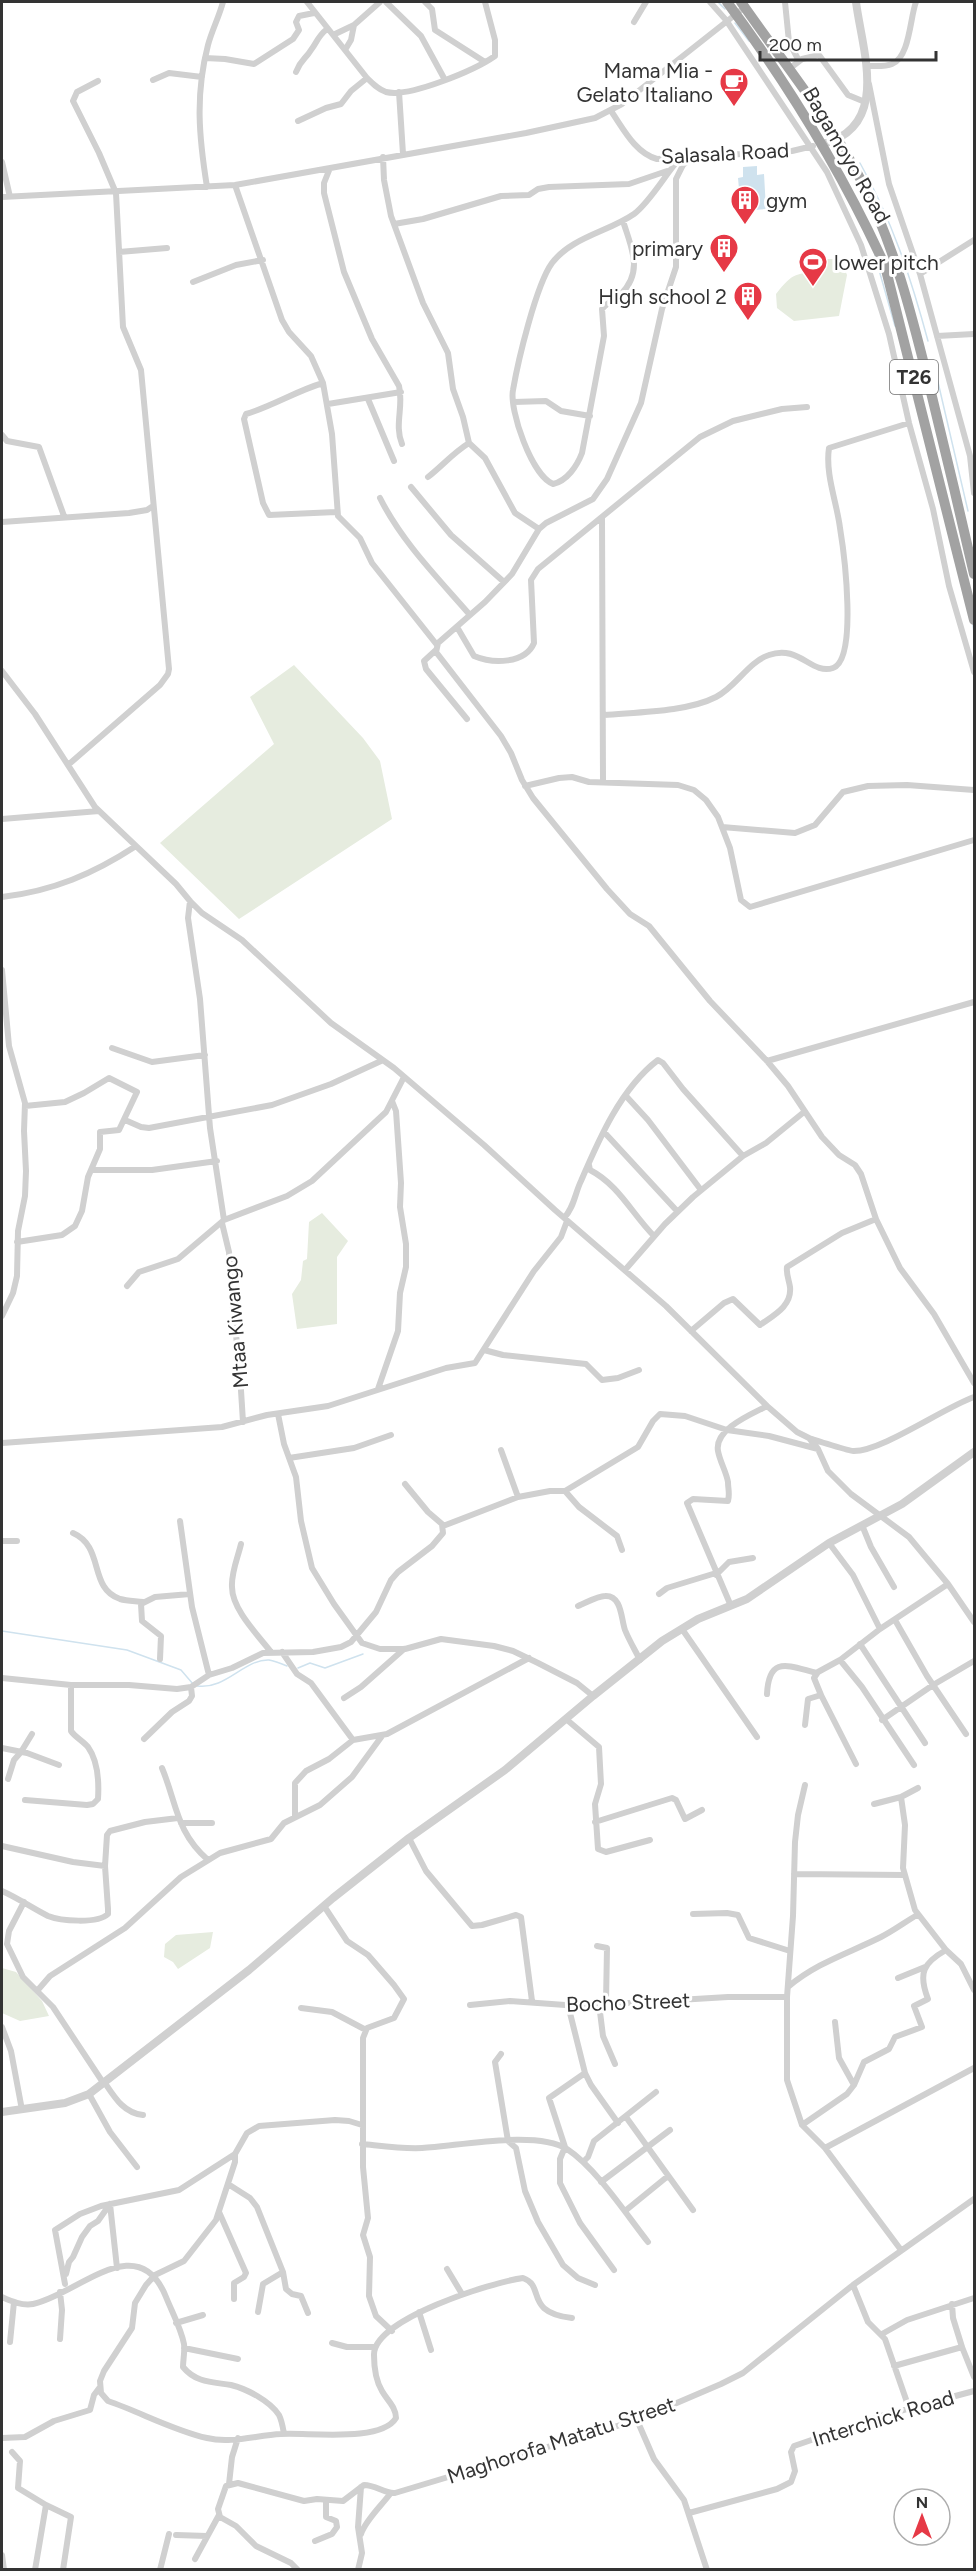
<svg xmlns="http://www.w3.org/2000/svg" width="976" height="2571" viewBox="0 0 976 2571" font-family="Figtree,sans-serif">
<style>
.green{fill:#e6ecdf}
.water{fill:#cfe2ee}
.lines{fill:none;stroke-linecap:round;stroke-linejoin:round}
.stream{stroke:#cfe2ee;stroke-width:1.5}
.minor{stroke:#d0d0d0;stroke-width:6}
.tertiary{stroke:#d0d0d0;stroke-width:8}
.trunk{stroke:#a2a2a2;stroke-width:10}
.labels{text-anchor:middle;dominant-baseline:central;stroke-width:6;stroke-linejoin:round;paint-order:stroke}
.shield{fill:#fff;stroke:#707070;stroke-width:1.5}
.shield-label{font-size:20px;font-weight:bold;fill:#333}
.poi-label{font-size:21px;fill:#333;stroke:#fff;text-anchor:end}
.street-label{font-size:21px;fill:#333;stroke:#fff}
</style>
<rect width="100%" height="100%" fill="#fff"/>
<path class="green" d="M826 259H841L847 275 839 316 794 321 777 308 776 294C794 271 796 275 822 270Z
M294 665 363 738 380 761 392 819 239 919 160 843 274 744 250 697Z
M322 1213 348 1241 337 1257V1324L297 1329 292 1294 301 1280 303 1261 307 1259 309 1222Z
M213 1932 210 1948 178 1969 173 1962 164 1957 165 1944 176 1935Z
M2 1968 16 1972 42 2001 49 2016 20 2021 2 2013Z"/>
<path class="water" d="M757 166V175L764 174 766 209 741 211 738 178 743 177V167Z"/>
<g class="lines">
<path class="stream" d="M718 2 725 9
M735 23 749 41
M860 163C892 220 911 278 928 341
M875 256 895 326
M934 365 968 511
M973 625 974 633
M2 1631 127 1650 181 1670 193 1684
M298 1668 310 1663 325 1668 363 1654
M197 1686C226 1690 244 1659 269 1660 274 1661 282 1664 287 1666"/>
<path class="minor" d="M307 2 367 78C373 84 378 89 386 92 409 98 475 70 495 56V40L485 2
M386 2 421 36 445 80
M425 2 432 9 435 30 485 62
M710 2 726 20 827 172 861 245 889 334 909 423 933 509 949 586 974 672
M785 2 789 42 799 61
M634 22 646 2
M333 35 354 25 380 2
M345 50 351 40 354 25
M205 58 225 59 254 64 293 39 299 30 296 22 299 16 314 13
M868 66C876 66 885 67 892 64 910 57 910 17 916 2
M789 69 802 59 819 55 848 95 865 102
M296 72C301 59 305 60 311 50 317 42 318 36 327 29
M153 80 169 73 202 77
M869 84 889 184 920 274 970 456 974 493
M399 92 403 154
M611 111C623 128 635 153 657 159L792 151 813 146
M298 121 326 108 341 104 351 91 367 78
M694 156 683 165 676 179V267L662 309 641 403 607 479 593 499 546 523 539 529 512 574 485 602 438 643 436 652 501 736 511 753 522 780 533 798 607 889 630 914 649 926 710 1001 767 1061 788 1086 822 1137 839 1155 855 1165 861 1174 876 1219 900 1268 934 1314 974 1383
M383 157 384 180 391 216 423 303 448 353 453 389 463 417 469 443 485 458 515 513 539 529
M2 162 10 197
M330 168 324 183V193L344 272 372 339 399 386C404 406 394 425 402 444
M235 185 282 320 289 332 311 356 323 383 332 434 338 516 360 538 372 563 437 645
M207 187C199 137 195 95 208 45 212 30 219 17 223 2
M2 197 235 185 526 133 595 118 622 104 745 7
M623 221C631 247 644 271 621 294 615 299 607 303 602 309L604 336 582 453C577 466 567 481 553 484 532 476 509 410 513 390 518 361 536 285 552 263 572 237 608 232 634 214 651 201 666 173 681 157
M394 224 423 219 501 196 529 195 538 189 549 187 629 184 667 171
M119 252 167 248
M920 274 974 240
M193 282 236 265 263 260
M937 336 974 334
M323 383C296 391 273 406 246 414L244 419 263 503 269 515 336 512
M368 399 394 461
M514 402 546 401 561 411 590 416
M328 404 401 392
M2 435 7 441 39 447 64 516
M428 477C442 466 453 453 469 443
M411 487 451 535 504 582
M380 498C402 542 438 578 470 615
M602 518 603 782
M2 522 129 513 147 510 153 506
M457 627 474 656C493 664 525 664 534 643L531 580 538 569 700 437 733 421 782 409 807 407
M436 650 424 661 426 669 467 719
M2 671 35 714 95 807 176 884 190 901 202 913 242 940 331 1023 394 1068 484 1145 555 1210 666 1306 767 1406 797 1432 809 1438 818 1449 828 1471 851 1494 909 1537 948 1584 974 1622
M604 715C637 712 687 712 716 697 736 687 748 662 769 655 799 644 811 675 833 668 858 660 844 552 840 528 837 503 825 474 829 448L909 423
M68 765 160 685 168 674 169 669 141 370 123 327 116 193 99 153 73 101 77 92 98 81
M525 786 559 778 572 777 589 782 678 785 694 790 706 800 718 817 730 848 741 900 750 907 974 840
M2 819 99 811
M722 827 795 833 815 825 843 792 868 786 907 785 974 790
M2 897C53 891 93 874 136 846
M190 901 188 918 200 999 210 1128 224 1220
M2 970 9 1046 25 1103 24 1131 26 1171 25 1196 18 1231 17 1276 13 1293 2 1316
M112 1048 152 1062 205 1055
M767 1061 974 1002
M626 1096 648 1120 701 1190
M125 1120 141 1127 149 1128 272 1105 331 1084 381 1061
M604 1132 677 1211
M589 1165 590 1170C619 1185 632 1214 654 1236
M91 1170H152L217 1161
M564 1218C574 1208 575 1193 581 1181 599 1139 621 1088 658 1060L663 1063 683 1089 743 1156
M222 1223 229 1252 233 1312 239 1359 243 1422
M17 1242 62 1235 75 1226 82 1211 88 1177 100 1149V1132L119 1130 137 1092 109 1078 84 1093 65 1102 25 1106
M625 1270 665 1224 693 1197 743 1156 766 1143 804 1112
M127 1286 139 1272 178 1259 224 1220 287 1196 312 1181 386 1112 404 1077
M691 1331 724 1303 733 1299 760 1325C774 1315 792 1306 790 1287 789 1280 786 1274 787 1267L842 1233 876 1219
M484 1350 503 1355 586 1364 602 1380 618 1378 639 1370
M378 1389 398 1331 400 1293 406 1267V1244L400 1207 401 1183 396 1111 392 1101
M278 1414 284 1444 296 1477 301 1521 312 1568 334 1604 362 1643 380 1649H405L441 1639 494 1646 513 1651 538 1663 577 1683 593 1696
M809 1438C814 1440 850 1451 853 1451 881 1452 943 1408 974 1397
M2 1443 222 1427 267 1415 328 1406 446 1368 475 1363 534 1271 561 1237 567 1221
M501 1450 518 1497
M289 1458 354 1448 391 1435
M565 1491 579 1507 617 1536 622 1550
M180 1521 192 1607 209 1675
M862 1525 871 1547 894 1587
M443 1526 518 1497 550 1491H565L638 1447 653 1421 660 1414 685 1416 727 1430 769 1436 818 1449
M73 1533C105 1547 88 1588 120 1599 127 1601 136 1601 143 1602
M2 1541H17
M829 1543 853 1575 880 1629
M241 1544C238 1557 231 1573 232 1587 232 1609 257 1634 271 1652
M716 1575 729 1562 753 1558
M659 1594 667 1588 716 1573
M578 1606C586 1603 597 1596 605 1596 622 1595 621 1619 625 1630 629 1640 635 1650 640 1660
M731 1606 687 1503 693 1499 728 1501C730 1494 728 1489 728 1482 726 1471 720 1462 718 1451 714 1429 752 1414 767 1406
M895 1620 927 1676 966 1734
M682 1629 757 1737
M860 1644 925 1743
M282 1652 297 1674 311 1683 353 1740
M160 1659 161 1636 142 1621 141 1604 155 1597 190 1594
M840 1660 862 1687 914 1765
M2 1678 71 1685H129L177 1689 191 1687 209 1675 232 1668 263 1653 313 1652 341 1647 351 1642 376 1612 391 1580 398 1572 432 1546 443 1533 442 1524 428 1512 405 1484
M767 1694C769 1655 788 1666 817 1673
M821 1695 814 1678 818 1672 840 1660 880 1629 948 1584
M344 1698 361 1687 404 1649
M566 1719 599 1747 601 1784 595 1804 598 1849 606 1852 650 1840
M882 1720 933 1685 974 1661
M805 1725 808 1699 821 1695 856 1764
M144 1739 172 1712 189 1701 192 1696 191 1687
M2 1748 27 1753 59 1765
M162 1768C177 1804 176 1832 208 1860
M8 1779 14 1760 21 1752 32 1734
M805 1785 798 1815 795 1842 793 1916 787 1997V2080L802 2125 825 2148 901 2250
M901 1797 905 1825 903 1868 915 1910 946 1950 961 1964 974 1990
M25 1800 87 1805 93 1804 98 1799C99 1783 98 1761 88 1747 83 1741 75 1737 71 1731V1685
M874 1804 901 1797 918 1788
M295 1817V1783L306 1771 329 1759 353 1740 387 1734 529 1658
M595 1822 672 1798 676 1800 685 1819 702 1810
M181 1823H212
M409 1838 426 1871 472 1926 482 1925 516 1915 521 1917 532 2001
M2 1846 73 1862 105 1866
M794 1874 905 1875
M2 1891C18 1898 32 1908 48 1916 60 1921 98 1924 108 1914V1909L105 1866 107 1835 110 1831 145 1822 178 1818
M24 1902 9 1931 7 1944 23 1977 53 2007 104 2084
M324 1906 347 1941 368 1955 394 1985 404 1999 394 2018 367 2028 363 2038V2167L368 2218 363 2235 370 2257 369 2296 376 2316 392 2331
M693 1914 727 1913 738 1915 749 1938 790 1951
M597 1946 607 1948 606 2002
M898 1978 925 1967
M788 1987C816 1963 849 1953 881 1937 893 1931 905 1922 917 1915
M37 1991 50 1976 125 1928 181 1877 220 1853 271 1839 284 1823 320 1805 352 1777 382 1736
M599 2004 603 2036 615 2064
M470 2005 510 2001 579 2006 728 1997H787
M568 2005 585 2073 591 2085 618 2123
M301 2008 332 2012 366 2030
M835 2022 839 2058 854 2085
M2 2027 11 2051 22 2110
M501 2054 495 2062 508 2141 516 2148 525 2191 538 2222 563 2265 578 2278 595 2285
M585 2073 549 2098 565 2147 560 2159V2183L580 2223 614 2270
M105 2083C115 2098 124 2113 143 2115
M89 2094 110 2132 137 2167
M626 2117 693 2210
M802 2125 847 2094 854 2085 864 2062 889 2049 895 2037 922 2027 914 2006 928 1999C918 1973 923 1963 946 1950
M362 2144C382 2146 402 2149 422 2148 459 2146 536 2130 567 2149 596 2168 626 2214 648 2242
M825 2148 974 2068
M235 2154V2162L216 2220 184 2261 155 2275 146 2285 135 2303 132 2328 104 2371 100 2381 101 2393 108 2401C140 2412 175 2431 207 2438 231 2444 257 2435 281 2434 307 2432 381 2443 396 2418 396 2407 387 2400 382 2391 376 2381 374 2366 374 2355 373 2319 493 2282 523 2278 546 2286 523 2312 572 2318
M583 2162 588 2157 594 2141 656 2092
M601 2182 670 2130
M228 2184 250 2198 257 2207 283 2272 286 2289 292 2294 301 2296 308 2313
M110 2204 117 2268
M625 2211 668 2176
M219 2212 246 2273 244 2277 234 2283V2299
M447 2269 462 2294
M66 2274 69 2262 73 2257 82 2237 90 2226 98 2221 110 2204
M65 2284 55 2230 80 2214 101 2206 179 2190 235 2154 247 2133 259 2126 335 2120 349 2121 362 2125
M853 2285 868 2322 885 2339 909 2408
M60 2292 62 2310 60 2339
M2 2297C11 2301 22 2306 33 2304 77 2295 138 2227 166 2297 172 2312 181 2328 184 2344 185 2352 183 2360 183 2367 196 2383 213 2382 231 2385 247 2389 270 2401 279 2415 282 2421 283 2428 284 2434
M952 2304 953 2318 962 2347
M258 2312 263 2284 283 2272
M419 2312 431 2350
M176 2323 203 2315
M882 2334 907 2320 974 2298
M10 2342 14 2302
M332 2343 347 2347H375
M184 2348 238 2359
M894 2366 962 2347 974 2377
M637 2420 654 2459 684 2500 707 2570
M2 2438 25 2437 54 2421 90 2410 94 2395 100 2387
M12 2452 20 2461 18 2488 46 2505 35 2570
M229 2484 232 2457 238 2438
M46 2505 71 2517 63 2570
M689 2513 777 2489 791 2482 795 2471 791 2452 794 2446 881 2416 974 2391
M361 2534C365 2521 381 2506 390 2494
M176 2535 207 2536
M315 2541 332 2534 337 2527 336 2521 326 2517V2501
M2 2555 4 2570
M195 2559 219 2515
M160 2570 169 2534
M298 2570 291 2563 256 2546 236 2526 220 2517 218 2509 226 2486 238 2483 304 2501 317 2499 343 2501 364 2485C376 2485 385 2494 395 2493L637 2420 721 2384 743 2373 853 2285 974 2199
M358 2570 362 2553 358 2527 361 2487"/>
<path class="tertiary" d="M823 144C891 126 862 50 856 2
M2 2112 65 2103 89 2094 249 1970 333 1898 409 1838 505 1770 593 1696 662 1641 698 1619 747 1599 829 1543 902 1504 974 1452"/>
<path class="trunk" d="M727 2C788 84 842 172 885 266L974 620
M741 2C782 61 829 118 862 182 894 245 911 312 928 380 944 445 959 509 974 574"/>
</g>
<defs>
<g id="cafe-pin" transform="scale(1.5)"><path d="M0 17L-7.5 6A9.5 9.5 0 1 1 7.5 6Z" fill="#e63946" stroke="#fff"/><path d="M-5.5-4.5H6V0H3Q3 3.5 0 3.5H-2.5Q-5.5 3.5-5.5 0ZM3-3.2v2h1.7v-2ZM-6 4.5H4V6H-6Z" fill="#fff"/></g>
<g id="building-pin" transform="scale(1.5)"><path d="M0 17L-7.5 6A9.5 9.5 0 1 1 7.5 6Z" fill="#e63946" stroke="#fff"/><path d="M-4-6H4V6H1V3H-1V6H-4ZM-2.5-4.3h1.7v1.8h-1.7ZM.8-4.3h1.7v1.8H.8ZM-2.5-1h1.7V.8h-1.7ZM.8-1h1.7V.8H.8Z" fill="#fff"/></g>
<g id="stadium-pin" transform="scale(1.5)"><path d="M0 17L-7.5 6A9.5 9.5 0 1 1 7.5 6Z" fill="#e63946" stroke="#fff"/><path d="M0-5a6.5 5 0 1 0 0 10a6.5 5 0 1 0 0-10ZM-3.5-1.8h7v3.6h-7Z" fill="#fff"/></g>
</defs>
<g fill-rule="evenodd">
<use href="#cafe-pin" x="734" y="82"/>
<use href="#building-pin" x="745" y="200"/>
<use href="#building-pin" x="724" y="248"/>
<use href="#stadium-pin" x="813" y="262"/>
<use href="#building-pin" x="748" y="296"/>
</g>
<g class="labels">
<rect class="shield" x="890" y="360" width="48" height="34" rx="4.5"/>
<g class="shield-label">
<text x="914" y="377">T26</text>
</g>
<g class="poi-label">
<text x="713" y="70">Mama Mia -<tspan x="713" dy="24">Gelato Italiano</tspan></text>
<text x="766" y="200" text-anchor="start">gym</text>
<text x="703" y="248">primary</text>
<text x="834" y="262" text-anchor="start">lower pitch</text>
<text x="727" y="296">High school 2</text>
</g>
<g class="street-label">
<text transform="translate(725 153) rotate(-3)">Salasala Road</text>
<text transform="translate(847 155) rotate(60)">Bagamoyo Road</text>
<text transform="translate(235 1322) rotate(-95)">Mtaa Kiwango</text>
<text transform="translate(628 2002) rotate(-2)">Bocho Street</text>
<text transform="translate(883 2418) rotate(-17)">Interchick Road</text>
<text transform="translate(561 2440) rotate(-18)">Maghorofa Matatu Street</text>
</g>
</g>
<rect width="976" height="2571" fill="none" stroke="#333333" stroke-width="6"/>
<g transform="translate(922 2517)"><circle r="28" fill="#ffffff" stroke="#adadad" stroke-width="1.5"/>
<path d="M0-4.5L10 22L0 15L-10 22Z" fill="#e63946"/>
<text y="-9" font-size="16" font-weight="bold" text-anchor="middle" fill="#333333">N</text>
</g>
<path d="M760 51v9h176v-9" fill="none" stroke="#333333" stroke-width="3"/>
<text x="769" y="51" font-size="18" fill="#333333" stroke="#ffffff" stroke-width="4.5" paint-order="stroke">200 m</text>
</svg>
